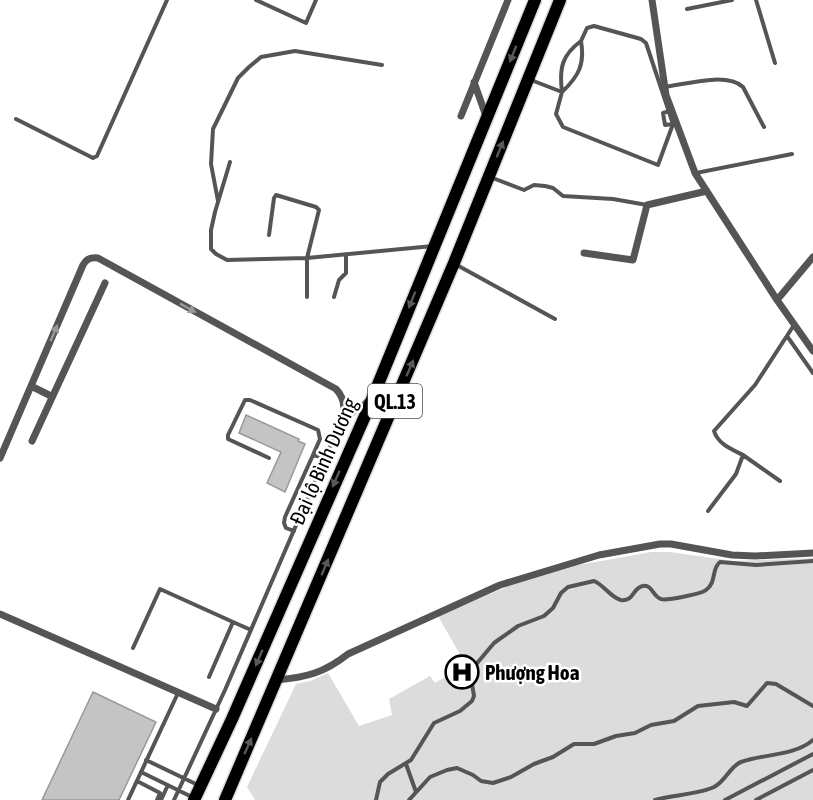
<svg xmlns="http://www.w3.org/2000/svg" width="813" height="800" viewBox="0 0 813 800" font-family="'Asap Condensed',sans-serif">
<style>
.green{fill:#dcdcdc}
.building{fill:#c4c4c4;stroke:#999;stroke-width:1.5}
.lines{fill:none;stroke-linecap:round;stroke-linejoin:round}
.trunk-casing{stroke:#dbdbdb;stroke-width:15}
.service{stroke:#555;stroke-width:4}
.minor{stroke:#555;stroke-width:7}
.trunk{stroke:#000;stroke-width:12}
.oneway{fill:#595959}
.oneway2{fill:#999}
.labels{text-anchor:middle;dominant-baseline:central;stroke-width:5;stroke-linejoin:round;paint-order:stroke}
.shield{fill:#fff;stroke:#4c4c4c;stroke-width:1.5}
.shield-label{font-size:20px;font-weight:bold;fill:#000}
.street-label{font-size:21px;fill:#000;stroke:#fff}
.poi-label{font-size:21px;font-weight:bold;fill:#000;stroke:#fff;text-anchor:start}
</style>
<rect width="100%" height="100%" fill="#fff"/>
<path class="green" d="M651 552H670L733 561 813 558V800H255L247 787 296 684 310 681 328 673 359 726 392 715 389 699 430 676 435 683 466 665 438 616 509 586 579 565Z"/>
<path class="building" d="M246 415 299 439 298 441 305 444 285 492 267 483 281 452 239 433Z
M93 692 156 722 119 800H42Z"/>
<g class="lines">
<g class="trunk-casing">
<path id="trunk" d="M194 800 232 719 368 409 535 0
M225 800 454 263 560 0"/>
</g>
<path class="service" d="M256 0 306 23 316 0
M756 0 775 63
M687 9 732 0
M581 41C585 64 579 76 562 92 559 68 562 55 581 41Z
M531 80 562 92 556 114 563 127 658 165 673 124 646 43 641 39 594 26 587 28 581 41
M665 87C686 84 727 72 743 87L764 127
M670 111 663 113 665 125 673 124
M16 119 93 158 97 156 167 0
M230 162 215 212 211 230V249L216 254 227 260 307 258 433 246
M696 173 792 154
M490 177 524 190 534 185 545 186 553 188 563 196 613 199 647 205
M218 201 211 164 213 129 238 78 249 67 261 57 295 51 382 65
M269 235 274 198 276 195 316 207 319 210 307 258V297
M455 264 555 319
M334 297 339 280 346 273V254
M787 336 813 373
M342 425 366 401
M743 455 780 481
M269 458 228 439V435L245 400H250L318 430 320 439 313 455
M708 511 736 474 743 455C731 449 718 444 714 431L755 385 794 325
M294 531 286 528 284 523 285 517 313 455 325 458
M233 622 251 630
M133 648 160 589 233 622 209 677
M146 760 200 786
M406 764 416 792
M141 772 194 798
M137 781 160 793 157 800
M128 800 178 693
M161 800 168 785
M174 800 225 690 335 435
M376 800 380 782 388 774 411 760 434 723 460 711 472 701 474 696 471 678 473 668 494 643 518 626 544 616 553 608 561 593 568 587 594 581C604 585 611 598 621 600 634 602 633 587 643 586 652 584 653 597 661 599 666 601 701 594 706 590 717 582 711 569 720 562L756 565 813 561
M409 800 430 777 447 770 457 768 473 775 481 781 493 783 511 777 534 764 553 757 574 744H594L616 736 635 733 651 725 674 721 698 706 734 702 747 706 767 683 776 684 813 706
M655 800C672 795 700 794 714 787 726 781 730 766 741 762 763 754 795 756 813 740
M725 800 813 754
M756 800 813 770"/>
<path class="minor" d="M652 0 666 95 695 173 777 300 813 351
M474 82 487 119
M461 116 508 0
M584 253 633 260 647 205 707 191
M777 300 813 257
M31 386 51 396
M32 441 105 283
M0 458 83 265C86 259 91 257 98 258L336 389C350 404 342 418 336 434
M0 614 216 709
M277 680C307 677 324 673 348 654L500 585 599 555 660 544H671L732 555 755 556 813 553"/>
<use href="#trunk" class="trunk"/>
</g>
<defs><path id="oneway-solid" d="M-6-.8H1V-3.2L6.5 0L1 3.2V.8H-6Z" transform="scale(1.5)"/></defs>
<g class="oneway">
<use href="#oneway-solid" transform="translate(513 54) rotate(112)"/>
<use href="#oneway-solid" transform="translate(500 149) rotate(-68)"/>
<use href="#oneway-solid" transform="translate(412 300) rotate(112)"/>
<use href="#oneway-solid" transform="translate(410 368) rotate(-67)"/>
<use href="#oneway-solid" transform="translate(336 479) rotate(114)"/>
<use href="#oneway-solid" transform="translate(325 567) rotate(-67)"/>
<use href="#oneway-solid" transform="translate(259 658) rotate(113)"/>
<use href="#oneway-solid" transform="translate(248 746) rotate(-66)"/>
</g>
<g class="oneway2">
<use href="#oneway-solid" transform="translate(188 308) rotate(29)"/>
<use href="#oneway-solid" transform="translate(54 333) rotate(-67)"/>
</g>
<defs>
<g id="hospital-ring" transform="scale(1.725)"><circle r="9.5" fill="#fff" stroke="#000" stroke-width="1.5"/><path d="M-5-5h3v3.5h4V-5h3V5h-3V1.5h-4V5h-3Z" fill="#000"/></g>
</defs>
<g fill-rule="evenodd">
<use href="#hospital-ring" x="462" y="672"/>
</g>
<g class="labels">
<rect class="shield" x="368" y="384" width="54" height="34" rx="4.5"/>
<g class="shield-label">
<text x="395" y="401">QL.13</text>
</g>
<g class="street-label">
<text transform="translate(323 461) rotate(-66)">Đại lộ Bình Dương</text>
</g>
<g class="poi-label">
<text x="485" y="672">Phượng Hoa</text>
</g>
</g>
</svg>
